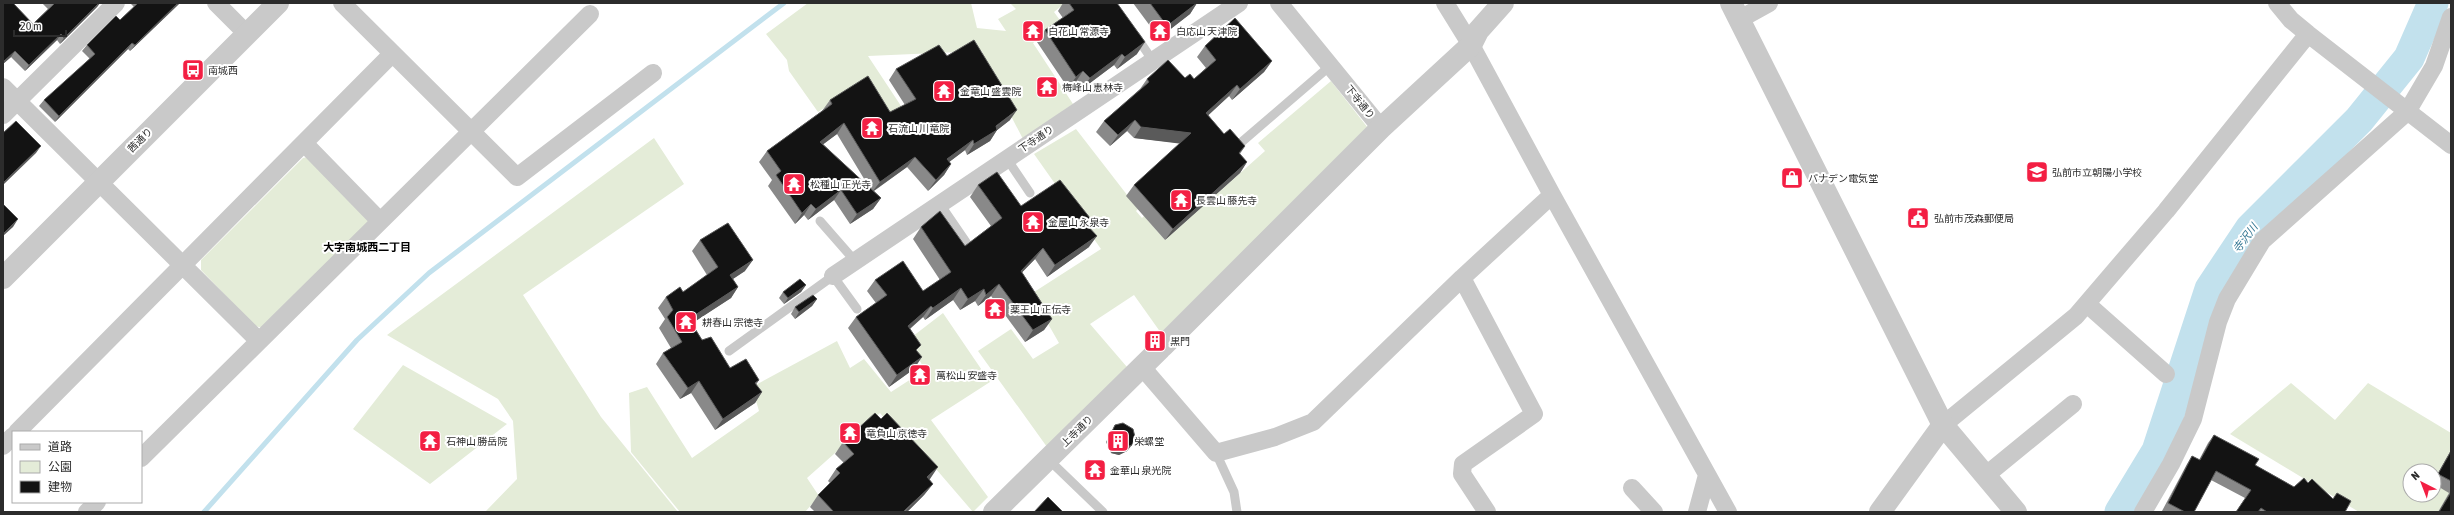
<svg xmlns="http://www.w3.org/2000/svg" width="2454" height="515" viewBox="0 0 2454 515" font-family="'Asap Condensed','Noto Sans JP',sans-serif">
<style>
.green{fill:#e4ecd8;fill-rule:evenodd}
.lines{fill:none;stroke-linecap:round;stroke-linejoin:round}
.stream{stroke:#c2e1ed;stroke-width:5}
.river{stroke:#c2e1ed;stroke-width:31}
.service{stroke:#c9c9c9;stroke-width:9}
.minor{stroke:#c9c9c9;stroke-width:18}
.tertiary{stroke:#c9c9c9;stroke-width:22}
.wall{fill:#898989;fill-rule:evenodd}
.shaded-wall{fill:#5a5a5a}
.building{fill:#131313;stroke:#5a5a5a}
.labels{text-anchor:middle;dominant-baseline:central;stroke-width:4;stroke-linejoin:round;paint-order:stroke}
.poi-label{font-size:10px;fill:#2c2c2c;stroke:#fff;text-anchor:start}
.street-label{font-size:10px;fill:#2c2c2c;stroke:#fff}
.water-label{font-size:11px;font-style:italic;fill:#357894;stroke:#fff}
.neighbourhood-label{font-size:11px;font-weight:bold;fill:#000;stroke:#fff}
</style>
<rect width="100%" height="100%" fill="#fff"/>
<path class="green" d="M808 3H971L977 28 1006 31 998 19 1016 9 1010 3H1065L1054 12 1062 23 1033 43 1073 104 1023 139 987 70 982 51 868 56 903 109 881 119 861 85 818 112 789 71 787 60 766 34Z
M1331 81 1368 128 1161 333 1134 295 1090 324 1127 367 1047 447 978 351 1011 329 1033 359 1059 343 1031 294 1101 249 1034 154 1076 129 1138 209 1136 211 1142 218 1144 216 1165 240 1265 151 1258 143Z
M654 138 684 184 523 295 601 417 678 512H485L517 479 513 421 498 399 387 335Z
M312 156 367 215 369 223 263 328 255 326 201 270V260L303 158Z
M943 313 990 382 931 420 988 497 973 512 936 469 937 467 931 459 924 464 912 453 880 413 807 478 819 496 805 512H680L631 452 629 393 647 387 692 458 759 411 752 387 837 341 850 368 864 359 891 392 925 370 908 340Z
M403 365 507 424 430 484 353 429Z
M2291 383 2335 420 2368 383 2451 433V512H2359L2230 434ZM2410 471H2434V495H2410Z"/>
<g class="lines">
<path class="stream" d="M204 512 357 340 429 273 784 3"/>
<path class="river" d="M2120 512 2157 451 2210 289 2250 229 2359 120 2409 58 2433 3"/>
<path class="service" d="M1136 36 1153 61
M1237 146 1330 66
M1007 159 1030 193
M940 204 966 242
M820 221 855 261
M729 351 833 276 857 309
M1216 453 1234 492 1237 512
M1048 459 1103 512"/>
<path class="minor" d="M216 3 247 34
M342 3 517 177 653 73
M1279 3 1381 128
M1445 3 1471 45 1552 195 1728 512
M2277 3 2291 20 2308 34 2451 145
M1740 19 1769 3
M3 87 259 341
M3 115 116 3
M304 143 380 221
M833 276 1239 3
M1462 278 1552 195
M2087 304 2166 374
M1142 367 1216 453 1275 437 1313 422 1462 278 1534 414 1463 464 1462 474 1487 512
M1943 425 2076 316 2166 211 2308 34
M17 432 392 54
M3 446 13 436
M141 458 590 14
M1985 476 2073 404
M1632 488 1654 512
M87 512 97 502
M1697 512 1707 475
M2143 512 2171 464 2193 419 2218 322 2227 299 2262 241 2407 112 2434 66 2451 17"/>
<path class="tertiary" d="M1731 3 1943 425 2016 512
M3 278 278 3
M1163 346 1381 128 1471 45 1478 31 1503 3
M994 512 1160 349
M1880 512 1943 425"/>
</g>
<path class="wall" d="M3 3 33 24 48 9 42 3H100L97 7 60 44 57 40 25 71 11 57 3 64Z
M130 3H180L130 51 128 49 55 122 39 106 44 100 90 59 82 51 87 45 120 20 134 7Z
M1063 3H1117L1137 54 1117 69 1114 65 1082 89 1075 83 1068 88 1037 42 1045 30 1063 18 1058 11Z
M1133 3H1197L1190 14 1159 38Z
M1205 46 1272 61 1264 72 1232 100 1229 96 1208 115 1224 134 1245 146 1240 154 1247 162 1240 173 1165 240 1126 196 1134 185 1180 143 1134 138 1127 131 1110 146 1096 132 1104 121 1140 89 1147 79 1185 78 1194 79 1206 68 1197 57Z
M947 56 1010 120 997 130 990 141 967 155 965 150 949 162 951 164 944 175 928 191 907 167 874 191 881 198 873 209 850 224 834 200 808 220 804 215 795 224 768 186 772 180 759 162 767 151 822 111 830 100 890 112 905 105 889 80 896 69ZM837 134 869 187 823 144Z
M978 185 1021 206 1086 224 1089 247 1047 277 1035 259 1022 272 1052 319 1044 330 1025 342 991 296 978 306 975 301 960 310 953 300 925 320 923 317 910 329 914 369 889 387 848 328 856 317 876 303 867 291 875 280 923 291 940 280 913 239 921 227 965 246 991 226 970 197Z
M700 240 745 271 733 279 738 287 731 298 692 323 702 340 730 368 759 380 756 385 762 392 755 403 715 430 691 393 680 399 656 364 663 353 671 348 659 328 665 319 658 308 666 297 683 292 707 275 692 251Z
M806 285 801 292 784 304 779 298 783 292Z
M817 299 812 306 795 319 791 314 795 307Z
M1115 425 1127 451 1119 455 1111 453 1106 442 1111 432Z
M2214 435 2255 465 2294 487 2308 483 2333 499 2337 493 2345 512H2236L2245 498 2211 480 2194 512H2164L2162 511 2187 464 2192 456 2199 460 2208 443Z
M843 442 930 479H929L933 484 924 495 907 512H815L810 507 818 495 830 483 828 481 836 469 844 463 835 454Z
M2451 450V512H2438L2449 493 2434 484V480Z"/>
<path class="shaded-wall" d="M99 3H100L97 7 60 44 64 38Z
M178 3H180L130 51 135 45Z
M1197 3 1190 14 1159 38 1167 26Z
M61 34 57 40 25 71 29 65Z
M1145 42 1137 54 1117 69 1125 57Z
M132 43 128 49 55 122 59 116Z
M15 51 11 57 3 64V62Z
M1122 54 1114 65 1082 89 1090 78Z
M1272 61 1264 72 1232 100 1240 89Z
M1083 71 1075 83 1068 88 1076 77Z
M1237 85 1229 96 1199 124 1206 113Z
M1017 110 1010 120 996 131 997 130 990 141 967 155 974 144Z
M1135 120 1127 131 1110 146 1118 135Z
M844 123 837 134 813 152 820 142Z
M1141 127 1191 133 1183 144 1134 138Z
M973 140 965 150 940 169 947 159Z
M41 146 36 153 3 185V183Z
M915 157 907 167 872 192 880 182Z
M1247 162 1240 173 1165 240 1173 229Z
M951 164 944 175 928 191 936 180Z
M841 190 834 200 808 220 816 209Z
M881 198 873 209 850 224 857 214Z
M811 204 804 215 795 224 802 213Z
M18 219 13 227 3 236V234Z
M1097 236 1089 247 1047 277 1055 265Z
M1043 248 1035 259 1013 282 1021 271Z
M753 260 745 271 722 286 730 275Z
M999 284 991 296 978 306 986 295Z
M806 285 801 292 784 304 788 298Z
M738 287 731 298 682 330 689 319Z
M961 288 953 300 925 320 933 308Z
M984 289 975 301 960 310 968 299Z
M817 299 812 306 795 319 799 312Z
M931 306 923 317 899 338 908 326Z
M1052 319 1044 330 1025 342 1033 330Z
M922 357 914 369 889 387 897 375Z
M699 381 691 393 680 399 688 388Z
M762 392 755 403 715 430 723 419Z
M1132 445 1127 451 1119 455 1111 453 1116 446Z
M938 467 930 479 919 488 927 477Z
M933 484 924 495 907 512H904Z"/>
<path class="building" d="M3 3H13L33 24 54 4 53 3H99L64 38 61 34 29 65 15 51 3 62Z
M138 3H178L135 45 132 43 59 116 44 100 95 54 87 45 116 16 120 20Z
M1069 3H1117L1145 42 1125 57 1122 54 1090 78 1083 71 1076 77 1045 30 1074 10Z
M1150 3H1197L1167 26Z
M1235 18 1272 61 1240 89 1237 85 1206 113 1224 134 1230 129 1245 146 1239 153 1247 162 1173 229 1134 185 1191 133 1141 127 1135 120 1118 135 1104 121 1149 82 1147 79 1168 60 1185 78 1190 74 1194 79 1216 60 1205 46Z
M974 40 1017 110 996 126 997 130 974 144 973 140 947 159 951 164 936 180 915 157 880 182 844 123 820 142 881 198 857 214 841 190 816 209 811 204 802 213 776 175 781 171 767 151 832 104 830 100 868 76 890 112 916 99 896 69 939 45 947 56Z
M16 121 41 146 3 183V133Z
M997 172 1021 206 1060 180 1090 218 1085 223 1097 236 1055 265 1043 248 1021 271 1052 319 1033 330 999 284 986 295 984 289 968 299 961 288 933 308 931 306 908 326 921 345 916 350 922 357 897 375 856 317 887 295 875 280 903 261 923 291 951 272 921 227 940 211 965 246 1002 218 978 185Z
M3 204 18 219 3 234Z
M728 223 753 260 730 275 738 287 689 319 702 340 711 337 730 368 746 359 759 380 755 383 762 392 723 419 699 381 688 388 663 353 682 342 667 317 673 310 666 297 680 287 683 292 718 267 700 240Z
M800 279 806 285 788 298 783 292Z
M813 295 817 299 799 312 795 307Z
M875 413 881 419 887 413 938 467 927 477 933 484 904 511 905 512H834L818 495 840 473 836 469 854 454 843 442Z
M1123 423 1133 429 1135 437 1132 445 1124 448 1116 446 1110 436 1115 425Z
M2214 435 2259 459 2255 465 2294 487 2304 478 2308 483 2312 479 2333 499 2337 493 2351 501 2345 512H2267L2261 508 2258 512H2236L2251 490 2216 471 2194 512H2185L2168 503 2192 456 2200 460Z
M2451 451V481L2438 474Z
M2451 492V512H2439Z
M1048 497 1063 512H1034Z"/>
<defs>
<g id="temple-square" transform="scale(1.15)"><rect x="-9" y="-9" width="18" height="18" rx="4" fill="#f31f43" stroke="#fff"/><path d="M0-6L5-2H3V0L6.5 2.5H4V6H1.5V3h-3V6H-4V2.5H-6.5L-3 0V-2H-5Z" fill="#fff"/></g>
<g id="bus-square" transform="scale(1.15)"><rect x="-9" y="-9" width="18" height="18" rx="4" fill="#f31f43" stroke="#fff"/><path d="M-5-6H5V4H4V6H2V4H-2V6H-4V4H-5ZM-3.5-4V0h7V-4ZM-3.5 1.2v1.5H-2V1.2ZM2 1.2v1.5H3.5V1.2Z" fill="#fff"/></g>
<g id="school-square" transform="scale(1.15)"><rect x="-9" y="-9" width="18" height="18" rx="4" fill="#f31f43" stroke="#fff"/><path d="M0-5L7-2L0 1L-7-2ZM-4 1L0 2.5L4 1V4Q0 6-4 4Z" fill="#fff"/></g>
<g id="shop-square" transform="scale(1.15)"><rect x="-9" y="-9" width="18" height="18" rx="4" fill="#f31f43" stroke="#fff"/><path d="M-5-2.5h2.3a2.7 3.5 0 0 1 5.4 0H5L5.5 6h-11ZM-1.5-2.5h3a1.5 2.3 0 0 0-3 0Z" fill="#fff"/></g>
<g id="civic-square" transform="scale(1.15)"><rect x="-9" y="-9" width="18" height="18" rx="4" fill="#f31f43" stroke="#fff"/><path d="M-.6-6.5H3V-4.5H.6V-3L4-1V1h2V6H-6V1h2V-1L-.6-3ZM-1.2 2.5V6h2.4V2.5Z" fill="#fff"/></g>
<g id="building-square" transform="scale(1.15)"><rect x="-9" y="-9" width="18" height="18" rx="4" fill="#f31f43" stroke="#fff"/><path d="M-4-6H4V6H1V3H-1V6H-4ZM-2.5-4.3h1.7v1.8h-1.7ZM.8-4.3h1.7v1.8H.8ZM-2.5-1h1.7V.8h-1.7ZM.8-1h1.7V.8H.8Z" fill="#fff"/></g>
</defs>
<g fill-rule="evenodd">
<use href="#temple-square" x="1033" y="31"/>
<use href="#temple-square" x="1160" y="31"/>
<use href="#bus-square" x="193" y="70"/>
<use href="#temple-square" x="1047" y="87"/>
<use href="#temple-square" x="944" y="91"/>
<use href="#temple-square" x="872" y="128"/>
<use href="#school-square" x="2037" y="172"/>
<use href="#shop-square" x="1792" y="178"/>
<use href="#temple-square" x="794" y="184"/>
<use href="#temple-square" x="1181" y="200"/>
<use href="#civic-square" x="1918" y="218"/>
<use href="#temple-square" x="1033" y="222"/>
<use href="#temple-square" x="995" y="309"/>
<use href="#temple-square" x="686" y="322"/>
<use href="#building-square" x="1155" y="341"/>
<use href="#temple-square" x="920" y="375"/>
<use href="#temple-square" x="850" y="433"/>
<use href="#temple-square" x="430" y="441"/>
<use href="#building-square" x="1118" y="441"/>
<use href="#temple-square" x="1095" y="470"/>
</g>
<g class="labels">
<g class="poi-label">
<text x="1048" y="31">白花山 常源寺</text>
<text x="1176" y="31">白応山 天津院</text>
<text x="208" y="70">南城西</text>
<text x="1062" y="87">梅峰山 恵林寺</text>
<text x="960" y="91">金竜山 盛雲院</text>
<text x="888" y="128">石流山 川竜院</text>
<text x="2052" y="172">弘前市立朝陽小学校</text>
<text x="1808" y="178">パナデン電気堂</text>
<text x="810" y="184">松種山 正光寺</text>
<text x="1196" y="200">長雲山 藤先寺</text>
<text x="1934" y="218">弘前市茂森郵便局</text>
<text x="1048" y="222">金屋山 永泉寺</text>
<text x="1010" y="309">薬王山 正伝寺</text>
<text x="702" y="322">耕春山 宗徳寺</text>
<text x="1170" y="341">黒門</text>
<text x="936" y="375">萬松山 安盛寺</text>
<text x="866" y="433">竜負山 京徳寺</text>
<text x="446" y="441">石神山 勝岳院</text>
<text x="1134" y="441">栄螺堂</text>
<text x="1110" y="470">金華山 泉光院</text>
</g>
<g class="street-label">
<text transform="translate(1360 102) rotate(51)">下寺通り</text>
<text transform="translate(1036 139) rotate(-34)">下寺通り</text>
<text transform="translate(140 140) rotate(-45)">茜通り</text>
<text transform="translate(1077 431) rotate(-45)">上寺通り</text>
</g>
<g class="water-label">
<text transform="translate(2245 238) rotate(-53)">寺沢川</text>
</g>
<g class="neighbourhood-label">
<text x="367" y="247">大字南城西二丁目</text>
</g>
</g>
<rect width="2454" height="515" fill="none" stroke="#2c2c2c" stroke-width="8"/>
<rect x="12" y="431" width="130" height="72" fill="#ffffff" stroke="#ababab"/>
<rect x="20" y="444" width="20" height="6" fill="#c9c9c9" stroke="#ababab"/>
<text x="48" y="451" font-size="12" fill="#2c2c2c">道路</text>
<rect x="20" y="461" width="20" height="12" fill="#e4ecd8" stroke="#ababab"/>
<text x="48" y="471" font-size="12" fill="#2c2c2c">公園</text>
<rect x="20" y="481" width="20" height="12" fill="#131313" stroke="#ababab"/>
<text x="48" y="491" font-size="12" fill="#2c2c2c">建物</text>
<g transform="translate(2422 483) rotate(318)"><circle r="19" fill="#ffffff" stroke="#ababab"/>
<path d="M0-3L7 15L0 10L-7 15Z" fill="#f31f43"/>
<text y="-6" font-size="11" font-weight="bold" text-anchor="middle" fill="#2c2c2c">N</text>
</g>
<path d="M14 30v6h52v-6" fill="none" stroke="#2c2c2c" stroke-width="2"/>
<text x="20" y="30" font-size="12" fill="#2c2c2c" stroke="#ffffff" stroke-width="3" paint-order="stroke">20 m</text>
</svg>
